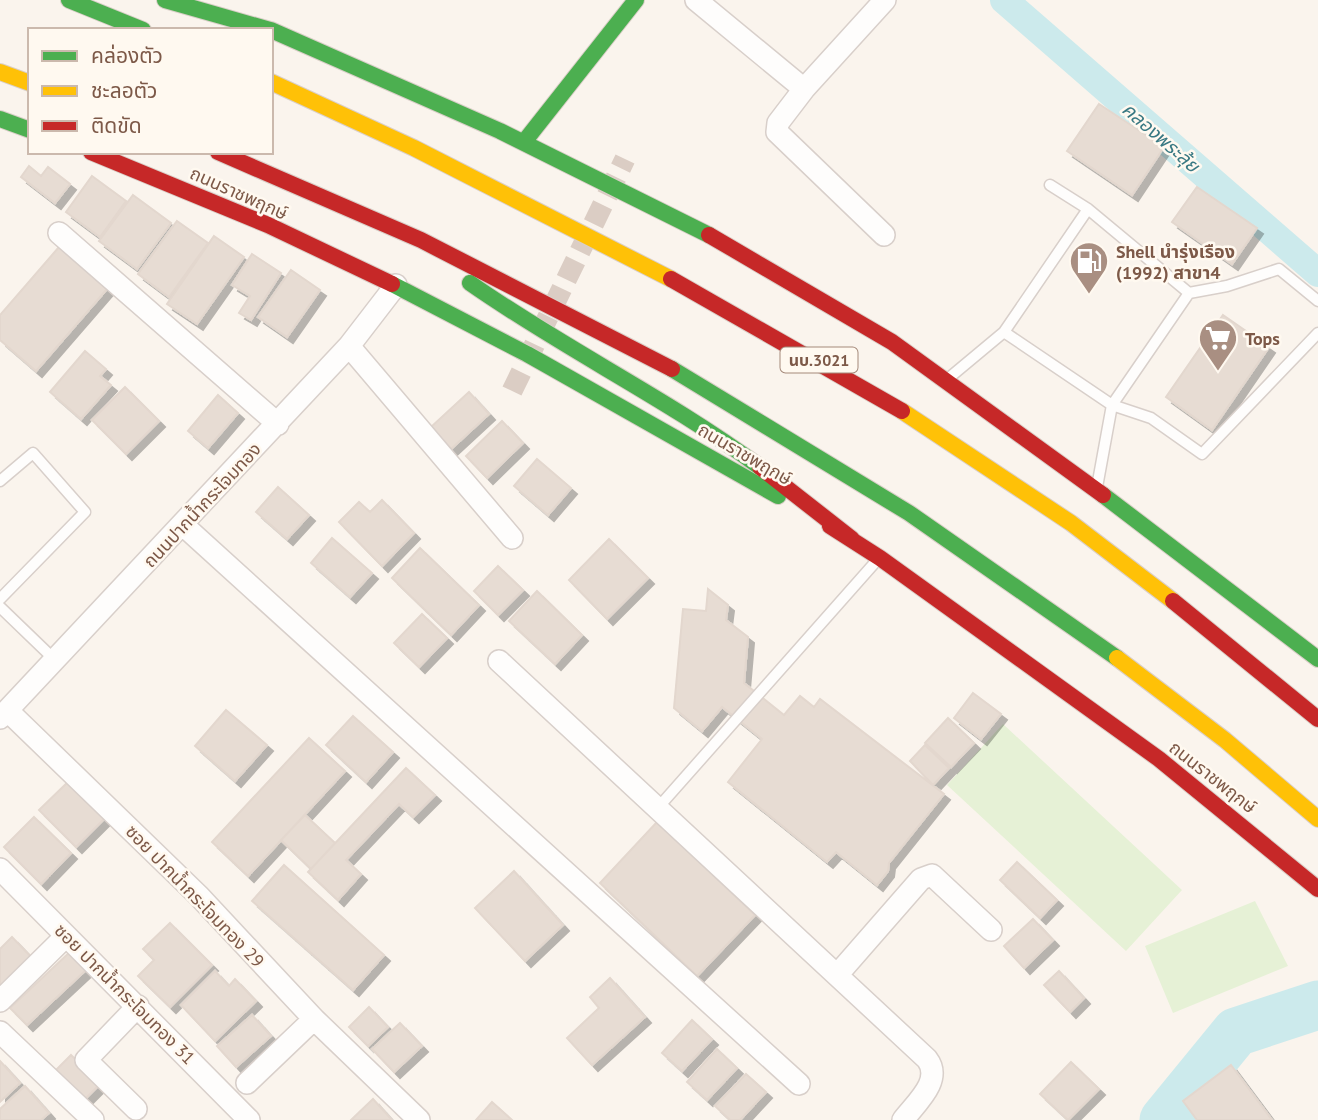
<svg xmlns="http://www.w3.org/2000/svg" width="1318" height="1120" viewBox="0 0 1318 1120" font-family="'PT Sans','Noto Sans Thai',sans-serif">
<style>
.green{fill:#e6f1d6}
.lines{fill:none;stroke-linecap:round;stroke-linejoin:round}
.canal{stroke:#cceaec;stroke-width:28}
.river{stroke:#cceaec;stroke-width:49}
.building{fill:#e7dcd3;stroke:#e3d7ce;stroke-width:2;filter:url(#shadow)}
.street-tunnel{stroke:#dbcdc4;stroke-width:21;stroke-dasharray:21 10;stroke-linecap:butt}
.lane-casing{stroke:#d8cfca;stroke-width:13}
.street-casing{stroke:#d8cfca;stroke-width:24}
.fast-casing{stroke:#dacfc8;stroke-width:18}
.slow-casing{stroke:#dacfc8;stroke-width:18}
.jam-casing{stroke:#dacfc8;stroke-width:18}
.lane{stroke:#fefdfc;stroke-width:10}
.street{stroke:#fefdfc;stroke-width:21}
.fast{stroke:#4caf50;stroke-width:16}
.slow{stroke:#ffc107;stroke-width:16}
.jam{stroke:#c62828;stroke-width:16}
.labels{text-anchor:middle;dominant-baseline:central;stroke-width:5;stroke-linejoin:round;paint-order:stroke}
.shield{fill:#fff9f0;stroke:#a4897a;stroke-width:2}
.shield-label{font-size:16px;font-weight:bold;fill:#7d5948}
.street-label{font-size:18px;fill:#7d5948;stroke:#fff9f0}
.poi-label{font-size:18px;font-weight:bold;fill:#7d5948;stroke:#fff9f0;text-anchor:start}
.water-label{font-size:19px;font-style:italic;fill:#397983;stroke:#fff9f0}
</style>
<defs>
<filter id="shadow"><feDropShadow dx="6" dy="6" stdDeviation="0" flood-color="#0004"/></filter>
</defs>
<rect width="100%" height="100%" fill="#faf4ed"/>
<path class="green" d="M1003 724 1182 890 1126 951 947 785Z
M1255 901 1288 966 1173 1013 1145 946Z"/>
<g class="lines">
<path class="canal" d="M1004 0 1318 273"/>
<path class="river" d="M1164 1120 1236 1032 1318 1005"/>
</g>
<path class="building" d="M1099 104 1164 147 1132 195 1067 151Z
M29 166 41 176 48 167 70 184 55 203 21 177Z
M92 176 126 201 100 237 66 212Z
M1197 187 1257 228 1232 264 1172 222Z
M133 195 171 223 137 269 99 241Z
M177 221 208 243 169 297 138 274Z
M214 236 244 257 197 324 167 304Z
M59 247 107 289 36 371 0 340V315Z
M252 254 281 273 251 320 239 313 250 296 232 285Z
M291 270 320 290 287 337 258 317Z
M1223 315 1269 347 1212 430 1166 397Z
M85 351 106 369 100 376 111 385 81 419 50 392Z
M125 387 159 421 126 454 92 420Z
M469 392 489 414 451 449 431 427Z
M218 395 238 413 208 448 188 431Z
M502 421 523 443 487 478 466 456Z
M537 459 571 488 548 515 514 486Z
M278 487 309 515 287 539 256 512Z
M382 500 414 533 382 566 339 522 359 502 370 512Z
M332 538 372 573 350 597 311 563Z
M609 539 648 578 607 619 569 580Z
M420 548 479 605 451 635 392 578Z
M498 566 523 590 498 615 474 591Z
M708 589 728 605 726 620 748 637 744 683 784 715 800 696 814 707 820 699 944 794 889 863 888 871 877 885 836 852 827 862 728 782 762 739 722 707 702 731 674 708 683 609 706 611Z
M537 591 582 635 555 664 509 621Z
M422 614 447 638 419 667 394 643Z
M973 693 1001 714 981 739 954 718Z
M226 710 267 745 235 781 195 746Z
M353 716 393 752 366 782 326 745Z
M948 718 974 743 951 767 925 743Z
M309 738 345 771 248 876 212 842Z
M925 745 949 768 933 785 910 761Z
M406 768 435 795 413 817 399 804 346 860 361 874 338 900 308 872Z
M69 781 106 817 76 847 39 810Z
M305 815 335 843 311 869 281 840Z
M34 817 71 853 41 884 4 847Z
M657 822 755 915 697 976 600 883Z
M1017 862 1057 900 1040 918 1000 880Z
M284 865 384 955 353 990 252 901Z
M514 871 563 925 525 961 475 908Z
M1033 919 1053 940 1024 968 1004 946Z
M170 923 212 965 170 1007 138 976 154 960 143 949Z
M12 937 33 959 0 991V949Z
M70 952 86 970 27 1025 10 1008Z
M215 971 229 986 235 979 256 1001 215 1041 181 1005Z
M1059 971 1084 998 1070 1012 1044 985Z
M610 978 645 1017 592 1065 567 1038 599 1008 590 997Z
M369 1007 388 1027 368 1046 349 1027Z
M252 1015 271 1036 236 1067 217 1046Z
M692 1020 712 1039 682 1071 662 1053Z
M400 1023 422 1046 394 1072 372 1049Z
M717 1049 737 1068 707 1100 687 1082Z
M71 1055 100 1084 84 1100 54 1072Z
M0 1061 20 1083 0 1102Z
M1071 1062 1099 1089 1068 1120 1040 1094Z
M1231 1065 1272 1120H1197L1183 1101Z
M746 1074 766 1092 740 1120H730L715 1106Z
M25 1086 49 1113 41 1120H0V1109Z
M373 1099 392 1120H351Z
M492 1102 512 1120H476Z"/>
<g class="lines">
<path class="street-tunnel" d="M512 391 625 159"/>
<g class="lane-casing">
<path id="lane" d="M1050 185 1088 209 1189 293 1227 286 1279 269 1318 301
M1004 332 1112 405 1151 418 1202 454 1318 333
M950 377 1004 332 1088 209
M0 481 33 453 85 512 0 599
M1097 487 1112 405 1189 293
M0 607 56 661
M656 810 879 558"/>
</g>
<g class="street-casing">
<path id="street" d="M696 0 804 89 885 0
M804 89 778 123 777 132 884 235
M59 233 278 424
M349 346 512 538
M183 525 799 1084
M499 661 927 1059C943 1080 917 1102 903 1120
M8 711 198 895 314 1019 247 1083
M0 718 349 346 396 285
M0 869 249 1120
M838 974 921 879 932 875 991 930
M0 1001 66 936
M314 1019 419 1120
M0 1032 93 1120
M136 1109 86 1060 138 1006"/>
</g>
<g class="fast-casing">
<path id="fast" d="M69 0 143 30
M165 0 270 30
M271 30 500 131 709 235
M0 119 30 130
M524 142 636 0
M470 283C564 349 668 399 760 467
M392 284 527 354 778 496
M672 369 909 513 1117 658
M1103 495 1318 659"/>
</g>
<g class="slow-casing">
<path id="slow" d="M0 72 30 83
M271 82 414 148 671 279
M902 411 1071 523 1173 601
M1117 658 1225 740 1318 819"/>
</g>
<g class="jam-casing">
<path id="jam" d="M91 152 268 225 392 284
M218 152 421 240 672 369
M709 235 892 342 1103 495
M671 279 902 411
M760 467 852 539
M830 526 880 558 1159 759 1318 889
M1173 601 1318 719"/>
</g>
<use href="#lane" class="lane"/>
<use href="#street" class="street"/>
<use href="#fast" class="fast"/>
<use href="#slow" class="slow"/>
<use href="#jam" class="jam"/>
</g>
<defs>
<g id="fuel-pin" transform="scale(2.0125)"><path d="M0 17L-7.5 6A9.5 9.5 0 1 1 7.5 6Z" fill="#a98f82" stroke="#fff9f0"/><path d="M-5.5-6h7V0h2V4h1.3V-2.5L3-4.5l.8-.8L6-3V5H2.5V1h-1V6h-7ZM-4.2-4.7v3.2H.2V-4.7Z" fill="#fff"/></g>
<g id="supermarket-pin" transform="scale(2.0125)"><path d="M0 17L-7.5 6A9.5 9.5 0 1 1 7.5 6Z" fill="#a98f82" stroke="#fff9f0"/><path d="M-6-5.5h2.5l.6 2H6L4.5 2H-2.5L-4.4-4H-6ZM-1.5 3.2a1.3 1.3 0 1 0 .1 0ZM3 3.2a1.3 1.3 0 1 0 .1 0Z" fill="#fff"/></g>
</defs>
<g fill-rule="evenodd">
<use href="#fuel-pin" x="1089" y="261"/>
<use href="#supermarket-pin" x="1218" y="338"/>
</g>
<g class="labels">
<rect class="shield" x="780.5" y="347.5" width="77" height="25" rx="5"/>
<g class="shield-label">
<text x="819" y="360">นบ.3021</text>
</g>
<g class="street-label">
<text transform="translate(239 193) rotate(24)">ถนนราชพฤกษ์</text>
<text transform="translate(745 454) rotate(30)">ถนนราชพฤกษ์</text>
<text transform="translate(202 505) rotate(-47)">ถนนปากน้ำกระโจมทอง</text>
<text transform="translate(1213 777) rotate(38)">ถนนราชพฤกษ์</text>
<text transform="translate(195 896) rotate(46)">ซอย ปากน้ำกระโจมทอง 29</text>
<text transform="translate(125 994) rotate(45)">ซอย ปากน้ำกระโจมทอง 31</text>
</g>
<g class="poi-label">
<text x="1116" y="251">Shell นำรุ่งเรือง<tspan x="1116" dy="21">(1992) สาขา4</tspan></text>
<text x="1245" y="338">Tops</text>
</g>
<g class="water-label">
<text transform="translate(1161 137) rotate(41)">คลองพระลุ้ย</text>
</g>
</g>
<rect x="28" y="28" width="245" height="126" fill="#fff9f0" stroke="#cbb9ad" stroke-width="2"/>
<rect x="42" y="51" width="35" height="10" fill="#4caf50" stroke="#cbb9ad" stroke-width="2"/>
<text x="91" y="63" font-size="21" fill="#7d5948">คล่องตัว</text>
<rect x="42" y="86" width="35" height="10" fill="#ffc107" stroke="#cbb9ad" stroke-width="2"/>
<text x="91" y="98" font-size="21" fill="#7d5948">ชะลอตัว</text>
<rect x="42" y="121" width="35" height="10" fill="#c62828" stroke="#cbb9ad" stroke-width="2"/>
<text x="91" y="133" font-size="21" fill="#7d5948">ติดขัด</text>
</svg>
